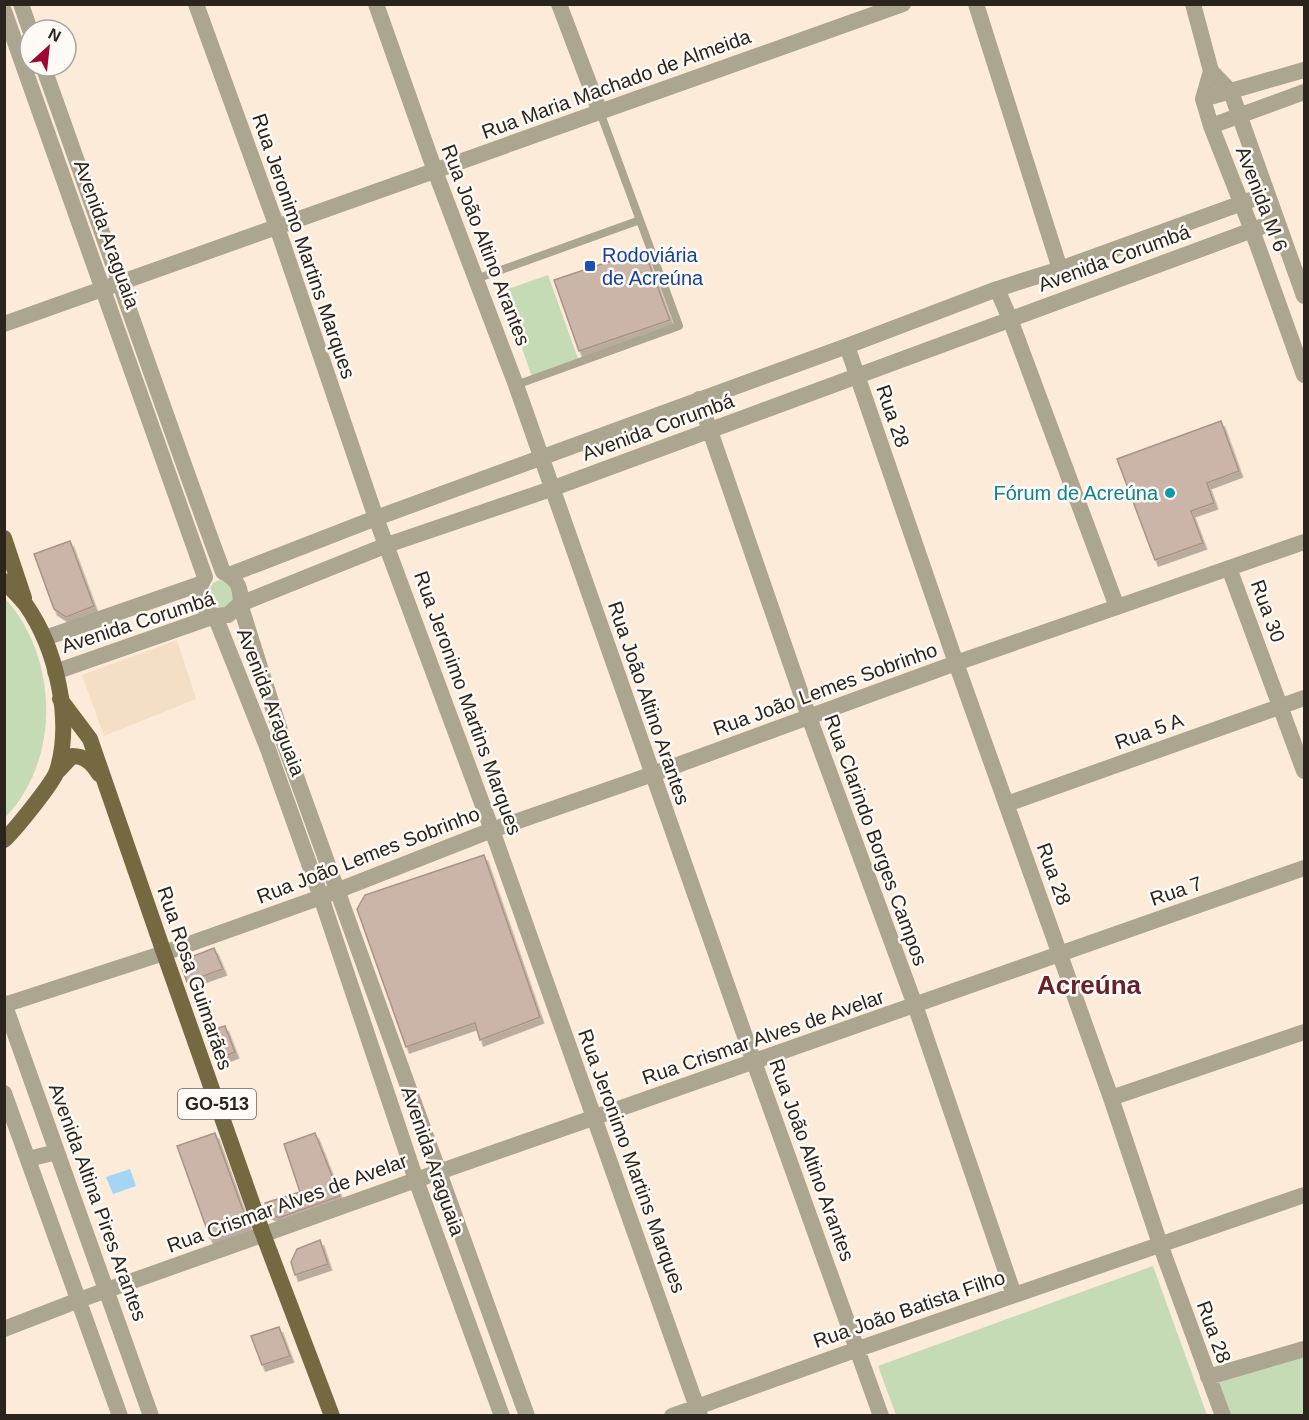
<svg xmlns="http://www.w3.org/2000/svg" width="1309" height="1420" viewBox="0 0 1309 1420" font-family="Helvetica,sans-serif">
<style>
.built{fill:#f5dec6}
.green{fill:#c4dbb6}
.water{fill:#a2d6f4}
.building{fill:#cbb4a8;stroke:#a99387;stroke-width:1.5;filter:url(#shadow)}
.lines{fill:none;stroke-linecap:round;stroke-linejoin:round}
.service{stroke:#aca690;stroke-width:8}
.minor{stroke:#aca690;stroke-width:16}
.tertiary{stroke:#aca690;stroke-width:16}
.primary{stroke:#756942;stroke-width:16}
.transit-dot{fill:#1a4fb4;stroke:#fefbf7;stroke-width:2}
.culture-dot{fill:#0f9aa8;stroke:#fefbf7;stroke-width:2}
.labels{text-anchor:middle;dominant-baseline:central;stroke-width:5;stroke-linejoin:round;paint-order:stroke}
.shield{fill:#fefbf7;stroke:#6a645e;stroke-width:1.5}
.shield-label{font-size:18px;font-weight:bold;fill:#2a241d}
.street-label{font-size:20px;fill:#2a241d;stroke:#fefbf7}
.transit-label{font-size:20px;fill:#164399;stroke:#fefbf7;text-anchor:start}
.culture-label{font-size:20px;fill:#0d838f;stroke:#fefbf7;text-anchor:end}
.district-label{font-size:26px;font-weight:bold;fill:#66212b;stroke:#fefbf7}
</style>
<defs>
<filter id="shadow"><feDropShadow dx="3.5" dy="6" stdDeviation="0" flood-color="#0004"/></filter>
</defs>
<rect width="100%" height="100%" fill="#fcebd8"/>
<path class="built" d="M177 640 196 699 104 736 82 675Z"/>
<path class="green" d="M548 275 579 361 532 377 502 291Z
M219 580 229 584 234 594 231 605 221 609 214 604 208 592 213 583Z
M5 598C59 659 61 759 5 818Z
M1153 1266 1207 1415H896L878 1366Z
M1304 1355V1415H1230L1217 1381Z"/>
<path class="water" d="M130 1169 136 1186 113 1194 106 1177Z"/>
<path class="building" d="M644 250 670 320 579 351 554 280Z
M1221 421 1239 471 1207 483 1214 503 1191 511 1203 543 1155 560 1117 459Z
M70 541 94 606 66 617 54 609 34 554Z
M484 855 540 1017 480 1040 475 1023 406 1047 357 909 365 895Z
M214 948 223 969 187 982 182 968 186 959Z
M225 1026 235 1052 217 1059 205 1032Z
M215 1133 248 1224 210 1238 177 1146Z
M315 1133 340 1196 279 1218 269 1213 265 1203 300 1192 284 1144Z
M320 1240 328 1264 295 1275 291 1262 297 1249Z
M279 1327 290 1356 262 1365 251 1336Z"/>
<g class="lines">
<path class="service" d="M476 279 640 220
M516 385 679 326 600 112"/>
<path class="minor" d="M21 4 30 30
M196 4 277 227 376 518 492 830 700 1416
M376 4 435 171 516 385 754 1062 881 1416
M559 4 600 112
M976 4 1060 269
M1193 4 1211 71 1231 92 1304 296
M4 11 205 577
M43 66C104 235 161 405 223 572 238 579 242 589 240 604L284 743 527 1416
M1211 71 1203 99 1211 126 1252 230 1304 375
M1203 99 1304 70
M1211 126 1304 92
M997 289 1010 319 1117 607
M4 324 903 4
M847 346 956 663 1111 1098 1160 1244 1223 1416
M699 399 809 717 915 1005 1014 1295
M1229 568 1304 771
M229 575 376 518 847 346 997 289 1060 269 1267 194
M205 577C195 592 199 608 215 616L268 749 321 897 416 1180 502 1416
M45 638 200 584
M55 672 215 616 228 615 240 604 387 545 551 489 1277 221
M1007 804 1304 698
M4 1005 164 953 321 897 492 830 653 774 956 663 1304 542
M1111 1098 1304 1032
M4 1329 79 1300 416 1180 1304 868
M1208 1377 1304 1349
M672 1416 858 1349 1304 1195"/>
<path class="tertiary" d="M4 1003 151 1416
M4 1093 120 1416
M28 1159 57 1152"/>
<path class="primary" d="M4 538 24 598
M4 581C11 589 20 597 26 605 56 648 73 720 57 771 53 783 15 830 4 840
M60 699 90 739 164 953 263 1234 332 1416
M58 771 72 756C85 756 92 763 99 774"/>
</g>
<rect class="transit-dot" x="584" y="260" width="12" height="12" rx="3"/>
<circle class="culture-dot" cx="1170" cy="493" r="6"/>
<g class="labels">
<rect class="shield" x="178" y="1089" width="78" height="30" rx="4.5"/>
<g class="shield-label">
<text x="217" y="1104">GO-513</text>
</g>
<g class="street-label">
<text transform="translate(616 84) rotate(-20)">Rua Maria Machado de Almeida</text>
<text transform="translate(1262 199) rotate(69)">Avenida M 6</text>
<text transform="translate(107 234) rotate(70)">Avenida Araguaia</text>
<text transform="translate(486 245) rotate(69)">Rua João Altino Arantes</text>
<text transform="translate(304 246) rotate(71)">Rua Jeronimo Martins Marques</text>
<text transform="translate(1114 258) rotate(-20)">Avenida Corumbá</text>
<text transform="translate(893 416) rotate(71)">Rua 28</text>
<text transform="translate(658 427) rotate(-20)">Avenida Corumbá</text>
<text transform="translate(1268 611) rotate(70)">Rua 30</text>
<text transform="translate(138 622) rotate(-18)">Avenida Corumbá</text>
<text transform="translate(825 689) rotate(-20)">Rua João Lemes Sobrinho</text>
<text transform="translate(271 702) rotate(69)">Avenida Araguaia</text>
<text transform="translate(468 703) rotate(70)">Rua Jeronimo Martins Marques</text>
<text transform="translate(649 703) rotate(71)">Rua João Altino Arantes</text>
<text transform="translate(1149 731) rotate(-20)">Rua 5 A</text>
<text transform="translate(876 840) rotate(70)">Rua Clarindo Borges Campos</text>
<text transform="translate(368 855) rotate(-21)">Rua João Lemes Sobrinho</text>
<text transform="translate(1054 874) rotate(70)">Rua 28</text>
<text transform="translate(1176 891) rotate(-19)">Rua 7</text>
<text transform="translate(195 978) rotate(71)">Rua Rosa Guimarães</text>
<text transform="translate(763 1037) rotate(-19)">Rua Crismar Alves de Avelar</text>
<text transform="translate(812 1160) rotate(70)">Rua João Altino Arantes</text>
<text transform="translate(433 1161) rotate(71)">Avenida Araguaia</text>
<text transform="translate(632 1161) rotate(70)">Rua Jeronimo Martins Marques</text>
<text transform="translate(98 1202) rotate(70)">Avenida Altina Pires Arantes</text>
<text transform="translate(287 1203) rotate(-20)">Rua Crismar Alves de Avelar</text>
<text transform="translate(909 1309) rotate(-19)">Rua João Batista Filho</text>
<text transform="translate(1214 1332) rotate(70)">Rua 28</text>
</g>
<g class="transit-label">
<text x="602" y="255">Rodoviária<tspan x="602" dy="23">de Acreúna</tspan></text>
</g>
<g class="culture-label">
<text x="1158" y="493">Fórum de Acreúna</text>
</g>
<g class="district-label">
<text x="1089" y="985">Acreúna</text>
</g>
</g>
<rect width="1309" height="1420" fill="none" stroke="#2a241d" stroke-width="12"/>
<g transform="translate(48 48) rotate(27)"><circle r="28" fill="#fefbf7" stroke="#a9a5a0" stroke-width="1.5"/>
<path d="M0-4.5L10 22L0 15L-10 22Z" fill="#a20335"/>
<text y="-9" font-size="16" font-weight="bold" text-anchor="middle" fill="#2a241d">N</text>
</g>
</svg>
